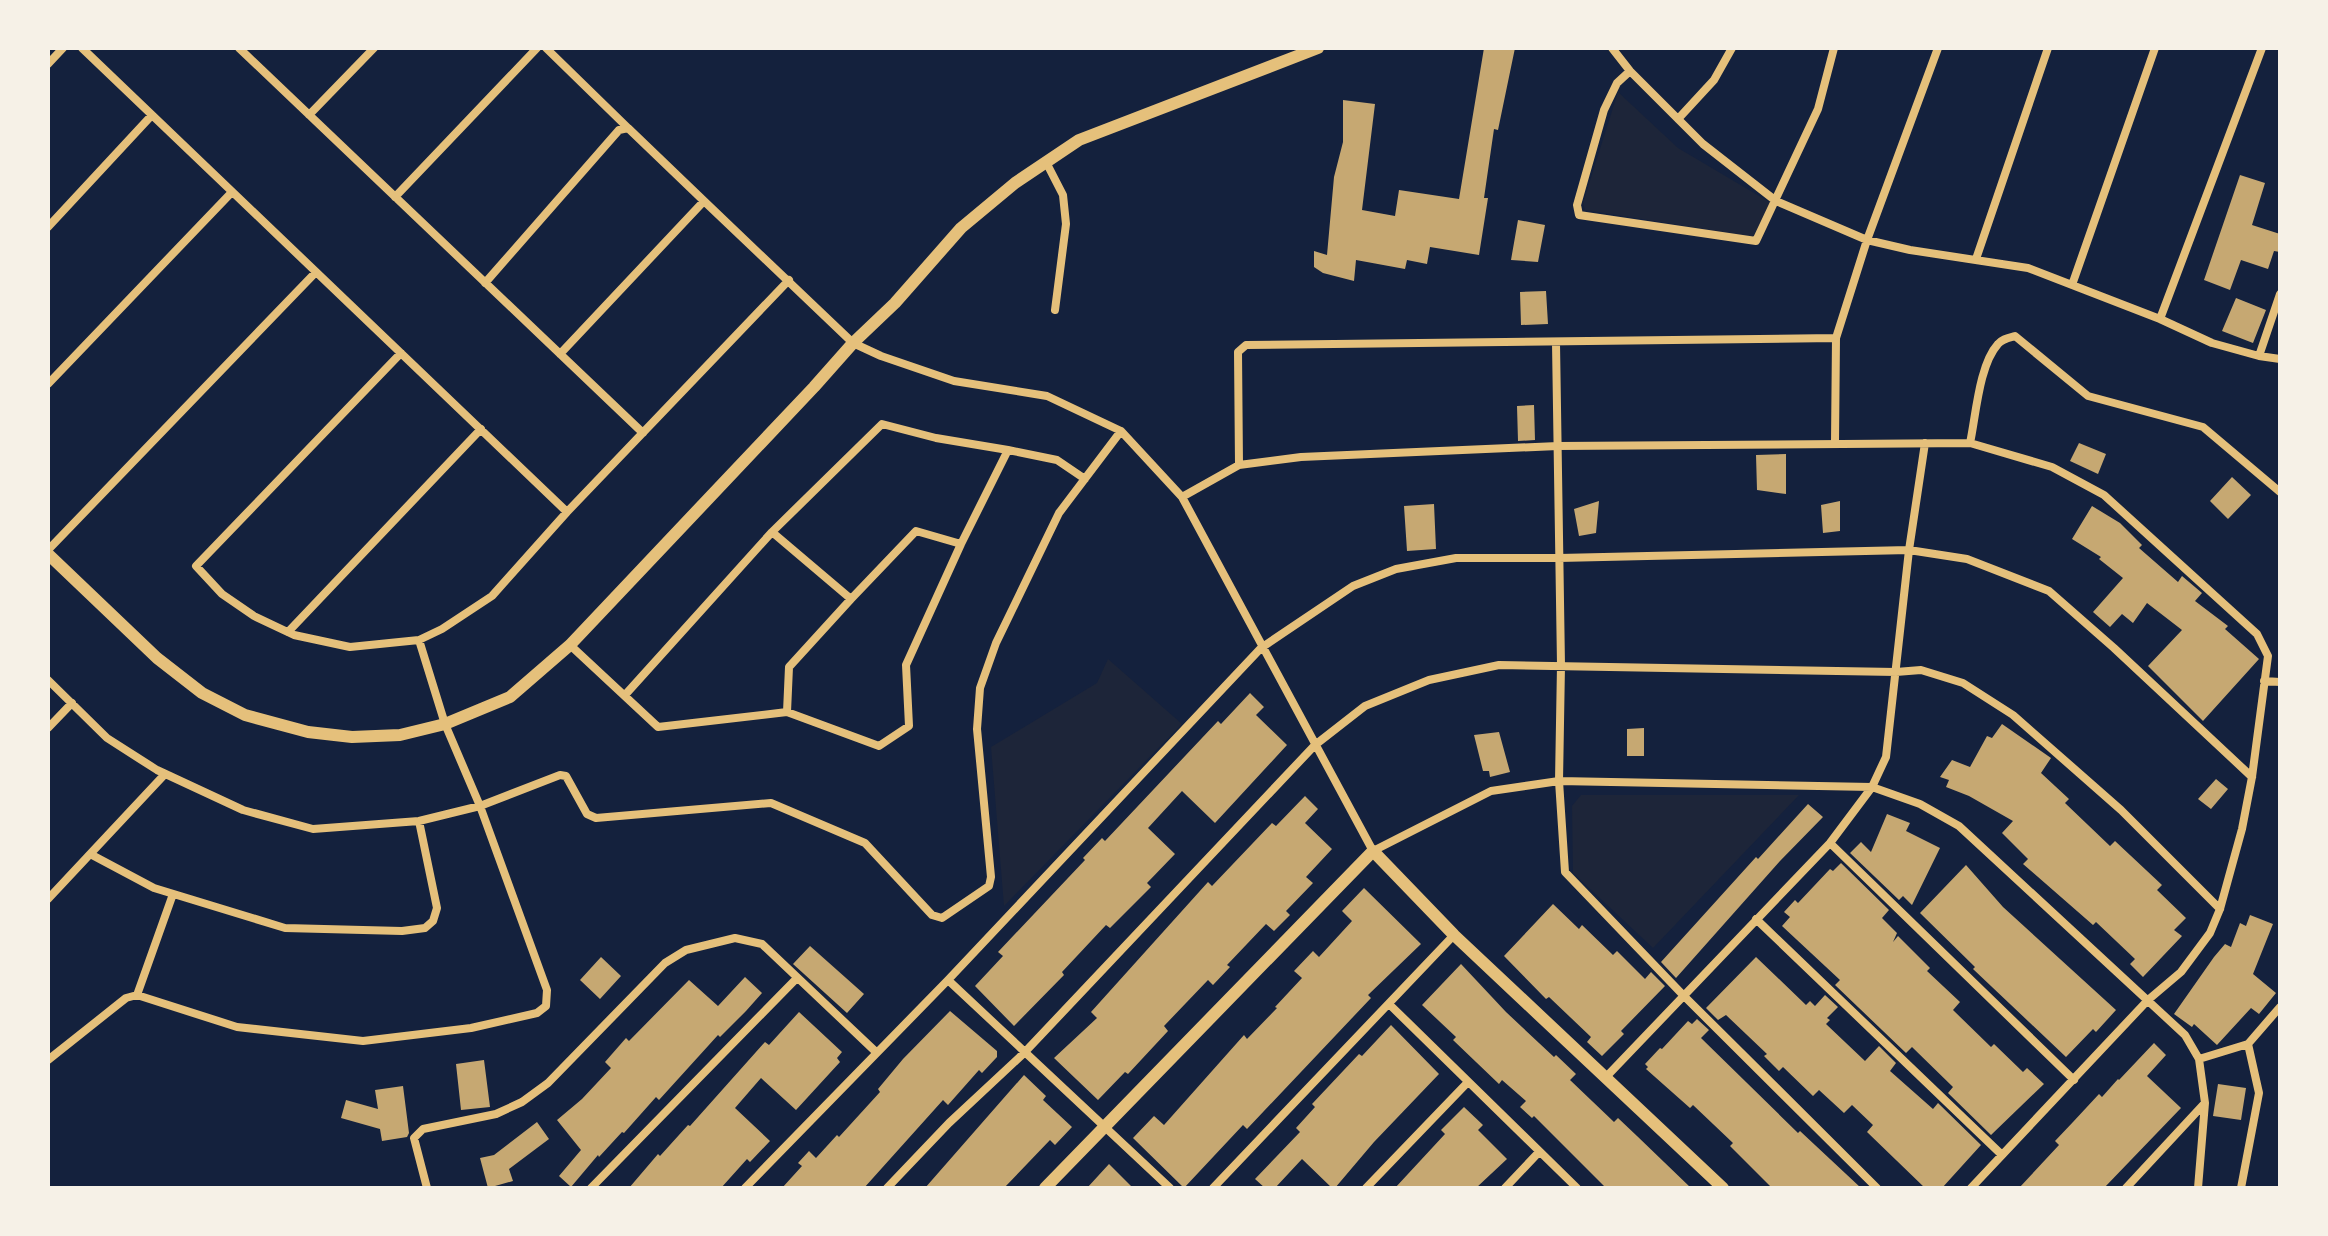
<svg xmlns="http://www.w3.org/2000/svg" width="2328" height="1236" viewBox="0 0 2328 1236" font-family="'Roboto Condensed',sans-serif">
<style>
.green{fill:#1d2539}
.building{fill:#c6a872}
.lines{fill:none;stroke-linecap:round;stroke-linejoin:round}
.minor{stroke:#e5c07b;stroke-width:8}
.tertiary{stroke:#e5c07b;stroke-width:12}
</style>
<rect width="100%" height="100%" fill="#14213d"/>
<path class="green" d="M1618 92 1678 148 1771 203 1754 237 1585 210 1583 203Z
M1108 659 1182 724 1004 906 991 747 1097 683Z
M1581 795H1799L1653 948 1573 873 1572 806Z"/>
<path class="building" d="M1484 48H1515L1498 130 1494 129 1484 198H1488L1479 255 1430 247 1427 264 1407 260 1405 269 1356 260 1354 281 1323 273 1314 267V251L1327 255 1334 177 1343 142V100L1375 104 1362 210 1395 216 1399 190 1459 199Z
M2240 175 2265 183 2252 225 2280 234V252L2274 251 2268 269 2241 260 2230 290 2204 280Z
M1518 220 1545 225 1538 262 1511 260Z
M1546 291 1548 324 1521 325 1520 292Z
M2236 298 2266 310 2253 343 2222 331Z
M1534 405 1535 440 1518 441 1517 406Z
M2079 443 2106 454 2098 474 2070 461Z
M1786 454V494L1757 490 1756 455Z
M2232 477 2251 495 2228 519 2210 501Z
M1599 501 1596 533 1579 536 1574 509Z
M1840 501V531L1823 533 1821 505Z
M1434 504 1436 549 1407 551 1404 506Z
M2092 506 2120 523 2142 545 2139 548 2178 582 2182 576 2202 593 2195 601 2228 626 2225 629 2259 659 2203 721 2148 666 2182 630 2147 603 2133 623 2122 614 2110 627 2093 612 2123 578 2099 559 2101 557 2072 539Z
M1250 693 1264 707 1256 715 1287 745 1215 823 1182 791 1148 828 1175 854 1147 883 1151 887 1110 928 1106 925 1062 972 1064 975 1014 1026 975 986 1003 956 998 952 1085 860 1083 858 1102 838 1105 841 1218 721 1221 724Z
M2002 724 2051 758 2041 773 2069 799 2065 803 2110 846 2115 841 2146 870 2162 885 2157 890 2186 918 2174 930 2182 936 2143 977 2130 964 2135 959 2096 922 2093 925 2023 864 2028 859 2002 833 2013 821 1969 796 1946 787 1949 780 1940 777 1952 760 1970 767 1987 736 1992 738Z
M1644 728V756H1627V729Z
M1499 732 1510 772 1490 777 1489 771H1483L1474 735Z
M2216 779 2228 789 2211 809 2198 799Z
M1305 796 1318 809 1305 823 1332 849 1306 877 1313 883 1286 911 1290 915 1274 931 1266 924 1227 965 1230 967 1213 985 1208 980 1164 1026 1168 1031 1128 1074 1125 1072 1098 1100 1054 1058 1097 1018 1091 1012 1208 882 1212 886 1272 823 1276 826Z
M1808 804 1823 817 1780 861 1676 978 1661 962 1756 857 1758 859Z
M1887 814 1910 823 1906 831 1940 848 1912 905 1903 896 1899 900 1850 853 1861 842 1871 852Z
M1841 863 1889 910 1882 918 1897 933 1893 942 1898 936 1930 968 1927 971 1960 1002 1953 1010 1991 1047 1994 1044 2023 1072 2027 1068 2044 1084 1991 1135 1948 1093 1953 1087 1912 1047 1906 1053 1835 985 1840 980 1782 926 1790 917 1784 912 1795 900 1798 903 1830 869 1833 871Z
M1966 865 2003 907 2116 1010 2096 1032 2093 1029 2066 1057 1973 969 1975 967 1920 913Z
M1364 888 1421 944 1368 995 1371 998 1247 1129 1243 1125 1184 1188 1133 1138 1154 1116 1164 1125 1244 1035 1247 1039 1277 1008 1275 1007 1302 978 1294 971 1313 951 1319 957 1352 921 1342 911Z
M1553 904 1579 929 1582 925 1613 955 1617 951 1645 979 1651 972 1665 986 1621 1031 1624 1034 1602 1056 1587 1042 1591 1037 1549 997 1546 999 1504 956Z
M2250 915 2273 924 2253 974 2276 993 2259 1014 2251 1008 2217 1045 2194 1024 2192 1027 2174 1014 2214 957 2225 944 2231 947 2240 923 2246 926Z
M810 946 864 994 847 1013 793 964Z
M601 957 621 976 600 999 580 980Z
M1756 957 1806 1005 1810 1001 1815 1006 1825 995 1838 1007 1827 1018 1830 1020 1826 1024 1865 1061 1879 1046 1896 1063 1890 1071 1933 1109 1938 1103 1981 1145 1942 1188H1925L1867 1132 1873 1125 1852 1105 1844 1113 1819 1090 1813 1096 1783 1067 1779 1071 1764 1056 1767 1054 1726 1015 1718 1020 1706 1008Z
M1461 964 1506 1012 1554 1057 1556 1055 1576 1074 1570 1080 1614 1122 1618 1118 1637 1136 1691 1188H1606L1534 1116 1532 1118 1520 1107 1526 1101 1502 1080 1499 1084 1453 1040 1456 1037 1422 1005Z
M745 977 762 993 746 1011 720 1037 718 1035 659 1100 656 1097 624 1133 622 1132 599 1157 598 1155 571 1187 559 1176 581 1150 557 1120 582 1099 611 1068 605 1062 626 1038 629 1041 689 980 718 1006Z
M950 1011 997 1051V1057L982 1073 979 1070 948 1105 943 1100 864 1188H782L802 1166 798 1163 809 1151 816 1158 837 1135 839 1137 880 1092 878 1089 903 1059Z
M799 1012 842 1052 837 1058 840 1062 796 1110 761 1078 735 1108 770 1141 750 1162 747 1159 721 1188H629L658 1154 660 1156 688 1125 690 1126 765 1042 769 1045Z
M1697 1019 1709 1030 1701 1038 1798 1133 1800 1131 1861 1188H1772L1730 1146 1733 1143 1693 1105 1690 1108 1646 1069 1648 1067 1645 1064 1660 1048 1662 1049 1688 1021 1692 1024Z
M1391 1025 1439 1074 1374 1142 1335 1188H1332L1302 1159 1275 1188H1265L1255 1179 1300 1132 1296 1128 1315 1107 1312 1104 1359 1054 1362 1056Z
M2154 1043 2166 1055 2147 1076 2181 1108 2104 1188H2019L2059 1145 2055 1141 2073 1122 2099 1094 2102 1097 2118 1079 2119 1080Z
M484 1060 490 1107 461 1110 456 1064Z
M1024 1075 1046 1096 1043 1100 1072 1127 1055 1145 1050 1140 1004 1188H925Z
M2218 1084 2246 1088 2241 1120 2213 1116Z
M403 1086 409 1133 407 1137 382 1141 380 1129 341 1118 346 1100 378 1109 375 1090Z
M1464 1107 1483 1125 1478 1130 1507 1159 1476 1188H1395L1445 1134 1441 1130Z
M537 1122 549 1139 509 1169 513 1181 488 1188 480 1158 494 1155Z
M1109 1164 1133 1188H1087Z"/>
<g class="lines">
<path class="minor" d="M82 48 567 512
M239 48 643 433
M546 48 628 128
M1612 48 1630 71 1703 144 1776 201 1867 240 1910 250 2028 268 2160 319 2212 343 2259 356 2280 359
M48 64 63 48
M1630 71 1617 83 1604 110 1577 205 1579 215 1756 241 1818 109 1834 48
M309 115 374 48
M1678 119 1714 80 1732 48
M1046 162 1063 195 1066 224 1055 310
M395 197 537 48
M704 201 853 343 881 356 954 381 1047 396 1121 431 1182 497 1373 851 1491 791 1559 781 1872 787 1920 804 1959 826 2185 1035 2199 1059 2205 1103 2198 1188
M48 227 152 115
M1976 259 2048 48
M485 283 619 130 628 128 704 201 560 354
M2072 285 2155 48
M2160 319 2262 48
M1556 343 1561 665 1559 781 1565 872 1683 995 1877 1188
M401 353 196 566 222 594 254 616 294 635 350 647 419 640 442 629 492 596 567 512 789 280
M2259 356 2280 294
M48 384 232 192
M1835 442 1836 338 1867 240 1938 48
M1970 443C1976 415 1979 365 1998 344 2002 339 2008 338 2015 336L2088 396 2203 427 2280 492
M1239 465 1238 352 1246 345 1836 338
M1182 497 1239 465 1301 457 1558 446 1970 443 2052 467 2104 495 2257 634 2268 656 2252 777 2242 829 2220 909 2210 933 2181 972 2148 1000 1971 1188
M772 532 851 599 916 531 961 544
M48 550 316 272
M288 632 481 429
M570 645 658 727 787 712 879 746 909 726 906 665 961 544 1008 450 1057 460 1085 479
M48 680 107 738 157 770 243 810 313 829 419 821 480 806 560 775 566 776 587 814 596 818 771 803 865 843 932 915 942 918 989 886 991 877 977 729 980 688 996 643 1059 513 1121 431
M2264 681 2280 682
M625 695 772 532 882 424 936 438 1008 450
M787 712 789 667 851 599
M48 728 72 703
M1830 843 2074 1080
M92 855 154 888 285 928 402 931 425 928 433 921 437 908 419 821
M48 899 165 774
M1756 919 2002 1155
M948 980 1170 1188
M137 995 173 894
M1389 1004 1577 1188
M2199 1059 2248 1044 2280 1007
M48 1060 126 998 137 995 237 1027 363 1041 471 1028 537 1013 546 1006 547 990 480 806 445 724 419 640
M1607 1076 1830 843 1872 787 1886 757 1909 550 1925 443
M427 1188 414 1138 423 1129 496 1114 522 1102 548 1083 665 963 686 950 735 938 762 944 876 1052
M591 1188 797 978
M745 1188 948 980 1261 648 1353 586 1396 569 1456 558H1559L1909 550 1967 559 2049 591 2114 648 2252 777
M887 1188 949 1123 1024 1053 1315 745 1365 706 1429 680 1499 665 1896 672 1921 670 1963 683 2013 715 2121 810 2220 909
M1213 1188 1454 935
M1366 1188 1468 1082
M1505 1188 1539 1152
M2126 1188 2204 1104
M2241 1188 2259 1093 2248 1044"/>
<path class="tertiary" d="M48 554 157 658 202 693 245 715 308 732 352 737 400 735 445 724 510 697 570 645 814 387 853 343 895 303 961 228 1015 183 1079 140 1318 48
M1045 1188 1373 851 1454 935 1723 1188"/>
</g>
<rect width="2328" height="1236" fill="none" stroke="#f6f1e7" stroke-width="100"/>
</svg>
